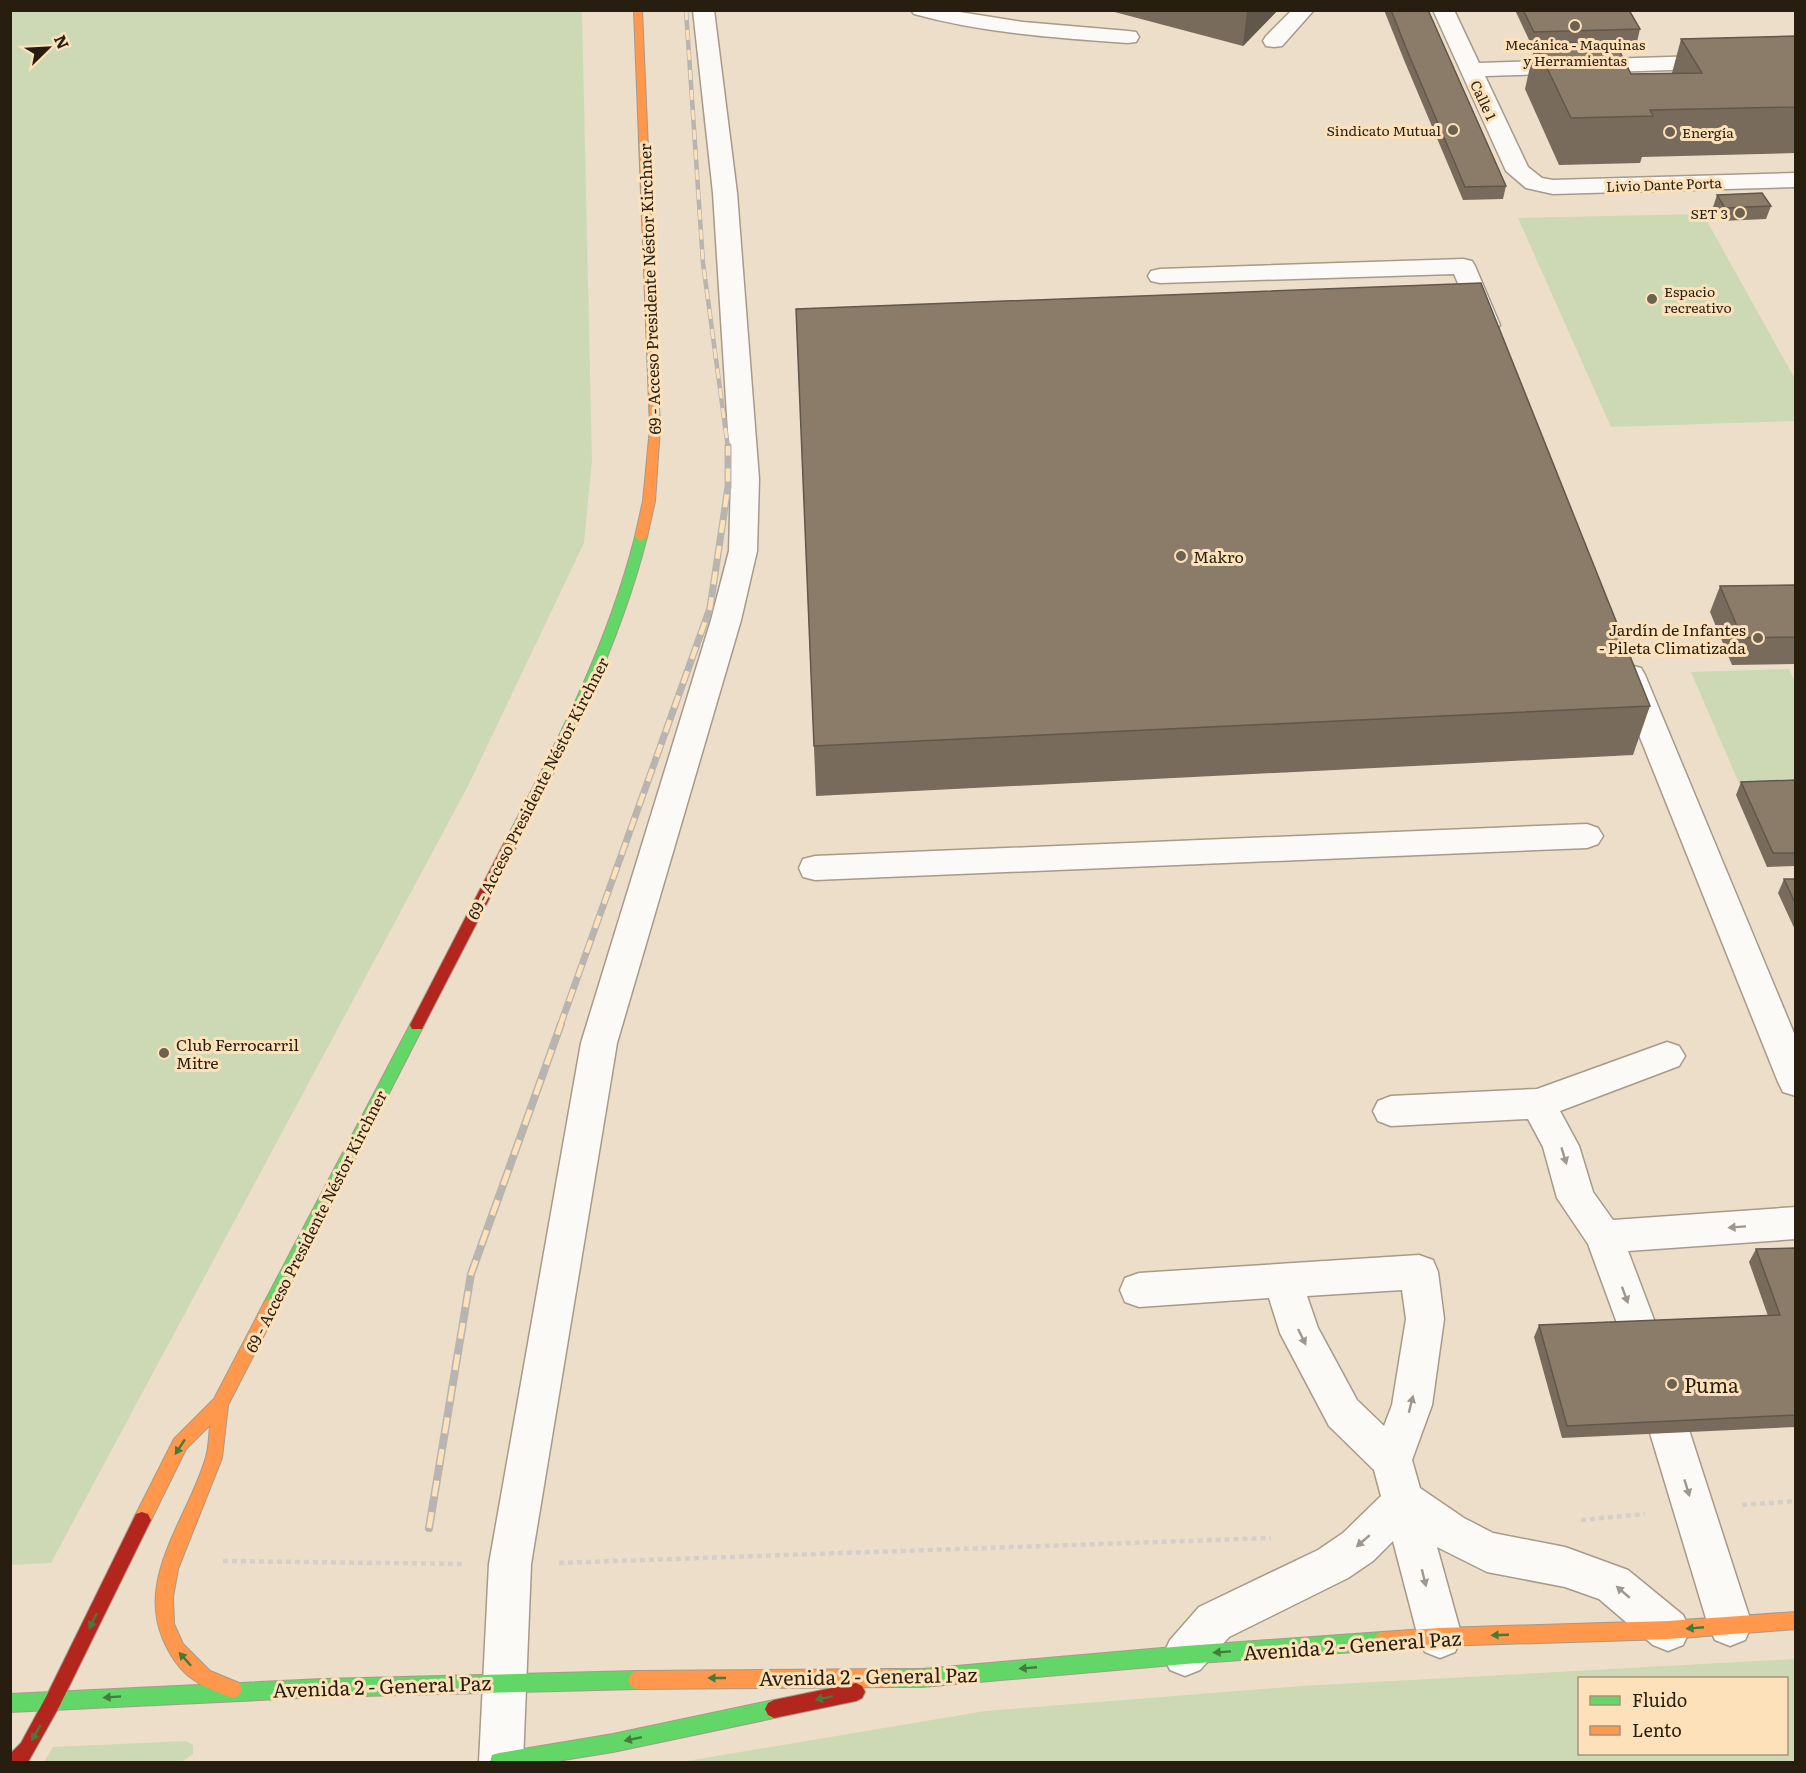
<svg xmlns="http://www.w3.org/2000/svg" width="1806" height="1773" viewBox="0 0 1806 1773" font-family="Literata,serif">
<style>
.green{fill:#cdd9b5;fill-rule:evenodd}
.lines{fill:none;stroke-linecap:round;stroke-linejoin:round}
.lane-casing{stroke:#a69a8a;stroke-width:3}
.fast-casing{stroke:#a69a8a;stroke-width:2}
.slow-casing{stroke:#a69a8a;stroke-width:2}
.jam-casing{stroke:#a69a8a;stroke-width:2}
.path{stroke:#d4d0c9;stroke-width:4.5;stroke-dasharray:5 4;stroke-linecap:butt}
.lane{fill:#fcfaf7;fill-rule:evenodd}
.fast{fill:#63d668;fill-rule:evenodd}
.slow{fill:#ff974d;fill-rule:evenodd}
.jam{fill:#b3261e;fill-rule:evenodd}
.rail-far2-casing{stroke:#b8b4b0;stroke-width:4.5}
.rail-far1-casing{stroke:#b8b4b0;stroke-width:7}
.rail-casing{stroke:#b8b4b0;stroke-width:8}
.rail-far2{stroke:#fce1ba;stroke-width:3;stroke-dasharray:10;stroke-linecap:butt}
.rail-far1{stroke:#fce1ba;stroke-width:4.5;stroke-dasharray:13;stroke-linecap:butt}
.rail{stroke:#fce1ba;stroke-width:5;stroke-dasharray:16;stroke-linecap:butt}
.wall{fill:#786b5b}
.shaded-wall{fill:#61574a}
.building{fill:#8b7c6a;stroke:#61574a;stroke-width:1.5}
.oneway{fill:#9d978f}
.oneway2{fill:#467a3c}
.poi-dot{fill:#6d6150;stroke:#fce1ba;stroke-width:2}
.labels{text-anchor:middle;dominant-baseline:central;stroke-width:6;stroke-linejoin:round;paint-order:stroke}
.far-poi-label{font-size:14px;fill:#281e0f;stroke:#fce1ba;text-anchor:end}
.far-street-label{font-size:14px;fill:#281e0f;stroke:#fce1ba}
.street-label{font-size:16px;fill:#281e0f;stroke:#fce1ba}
.poi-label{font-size:16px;fill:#281e0f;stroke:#fce1ba;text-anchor:start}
.near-poi-label{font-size:20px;fill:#281e0f;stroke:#fce1ba;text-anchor:start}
.near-street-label{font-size:20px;fill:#281e0f;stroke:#fce1ba}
</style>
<rect width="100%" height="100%" fill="#eddec9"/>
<path class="green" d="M11 10 582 11 592 461 584 543 468 786 51 1563 11 1565Z
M1703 214 1795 379V421L1611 427 1518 218Z
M1789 669 1795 682V786L1741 788 1691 672Z
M1795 1659V1762H681L985 1711 1301 1686ZM1786 1678V1754H1580V1678Z
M186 1741 193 1745V1754L183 1761 177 1762H44L53 1747Z"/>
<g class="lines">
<g class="lane-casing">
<path id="lane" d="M693 10H714L737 193 759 479 757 551 741 620 617 1043 531 1564 523 1762H479L489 1564 581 1043 711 620 729 551 731 479 713 193Z
M911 10H947L1023 22 1128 31 1136 32 1139 37 1136 42 1128 43C1055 38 984 33 914 14Z
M1292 10H1314L1282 46 1274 47 1266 46 1263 41 1266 36Z
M1433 10H1454L1479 63 1796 53V66L1485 76 1528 167 1542 178 1553 180 1796 173V187L1553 194 1526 188 1506 171Z
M1463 259 1472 261 1475 266 1500 325 1496 330 1487 333 1478 330 1454 274 1160 283 1151 281 1148 276 1151 271 1160 269Z
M1630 665 1641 668 1645 675 1796 1038V1096L1783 1092 1778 1082 1615 675 1619 668Z
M1587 824 1598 828 1603 836 1598 844 1587 848 815 880 803 877 799 868 803 859 815 856Z
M1667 1042 1679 1046 1685 1056 1679 1066 1560 1111 1579 1146 1593 1192 1613 1220 1796 1207V1239L1628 1251 1659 1333 1653 1345 1639 1350 1625 1345 1588 1244 1557 1198 1543 1147 1528 1119 1391 1126 1378 1121 1373 1111 1378 1101 1391 1096 1537 1089Z
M1419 1255 1433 1260 1438 1272 1444 1319 1432 1405 1412 1460 1420 1488 1464 1518 1493 1533 1565 1547 1628 1570 1683 1615 1690 1630 1683 1645 1668 1651 1653 1645 1599 1599 1565 1587 1487 1572 1437 1547 1462 1637 1455 1652 1440 1658 1425 1652 1418 1637 1393 1541 1373 1561 1348 1578 1229 1637 1200 1670 1185 1676 1170 1670 1163 1655 1170 1640 1199 1607 1318 1550 1343 1533 1381 1496 1374 1470 1329 1426 1280 1333 1269 1298 1139 1307 1125 1302 1120 1290 1125 1278 1139 1273ZM1402 1290 1406 1319 1392 1405 1384 1426 1357 1400 1318 1328 1307 1296Z
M1670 1415 1684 1420 1690 1433 1752 1625 1745 1640 1730 1646 1715 1640 1708 1625 1650 1433 1656 1420Z"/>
</g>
<g class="fast-casing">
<path id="fast" d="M641 533 647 537C619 647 569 745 517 845L510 850 505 848 503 845C556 745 607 647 635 537Z
M417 1019 422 1021 424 1025 277 1311 271 1313 265 1311 263 1306 265 1301 412 1021Z
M1382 1632 1388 1635 1391 1641 1388 1647 1382 1650 1185 1664 922 1687H891L885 1684 882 1678 885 1672 891 1669H922L1185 1646Z
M637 1671 643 1674 646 1680 643 1686 637 1689 323 1697 10 1712V1694L323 1679Z
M774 1700 780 1703 783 1709 780 1715 774 1718 613 1752 551 1762H490L492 1755 499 1753 613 1734Z"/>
</g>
<g class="slow-casing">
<path id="slow" d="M634 10H642L660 428 655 501 647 537 641 541 635 537 643 501 650 428Z
M271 1299 277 1301 279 1306 228 1405 222 1458 178 1569 173 1597 174 1624 183 1644 210 1671 239 1683 242 1689 239 1695 233 1698C197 1685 179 1676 163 1639 136 1576 190 1515 206 1457 209 1447 209 1436 210 1425L186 1449 148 1526 142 1528 136 1526 133 1520 174 1439 214 1399 265 1301Z
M1796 1612V1629L1668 1639 1440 1646 1382 1650 1376 1647 1373 1641 1376 1635 1382 1632 1440 1628 1668 1621Z
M891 1669 897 1672 900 1678 897 1684 891 1687 637 1689 631 1686 628 1680 631 1674 637 1671Z"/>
</g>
<g class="jam-casing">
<path id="jam" d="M510 840 517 845 424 1025 422 1029H412L410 1025 503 845Z
M142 1512 148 1514 151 1520 59 1707 28 1762H10V1754L21 1743 47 1695 136 1514Z
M856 1683 862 1686 865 1692 862 1698 856 1701 774 1718 768 1715 765 1709 768 1703 774 1700Z"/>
</g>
<path class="path" d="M1742 1505 1796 1501
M1581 1520 1645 1514
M223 1561 462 1564
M559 1563 1271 1538"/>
<use href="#lane" class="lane"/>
<use href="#fast" class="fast"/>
<use href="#slow" class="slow"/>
<use href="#jam" class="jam"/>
<g class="rail-far2-casing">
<path id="rail-far2" d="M686 10 703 263 728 448"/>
</g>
<g class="rail-far1-casing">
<path id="rail-far1" d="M560 1026 710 608 728 487V446"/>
</g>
<g class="rail-casing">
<path id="rail" d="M429 1528 471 1274 561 1024"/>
</g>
<use href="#rail-far2" class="rail-far2"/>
<use href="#rail-far1" class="rail-far1"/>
<use href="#rail" class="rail"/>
</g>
<path class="wall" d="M1107 10H1278L1243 46Z
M1384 10H1428L1506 186 1503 199 1463 200 1404 60Z
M1515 10H1629L1640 29 1637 42H1615L1631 74 1672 73 1681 39 1796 36V153L1642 157 1640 163 1559 165 1525 89 1535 44H1531Z
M1717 195 1771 206 1766 219 1721 221 1713 207Z
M796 309 1650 706 1633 755 816 796Z
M1796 585V664L1732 665 1710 612 1720 586Z
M1796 780V866L1767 867 1736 795 1741 782Z
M1784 879H1796V932L1778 893Z
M1796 1248V1427L1562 1438 1534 1337 1539 1325 1768 1316 1749 1262 1756 1249Z"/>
<path class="shaded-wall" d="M1247 10H1278L1243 46Z"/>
<path class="building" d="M1391 10H1428L1506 186 1465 187 1406 48Z
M1523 10H1629L1640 29 1534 32Z
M1796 36V107L1650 110 1653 116 1571 118 1535 43 1615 42 1631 74 1702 73 1681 39Z
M1762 193 1771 206 1725 208 1717 195Z
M1481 283 1650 706 814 746 796 309Z
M1796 585V637L1742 638 1720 586Z
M1796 780V853H1773L1741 782Z
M1784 879H1796V905Z
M1796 1248V1415L1567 1426 1539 1325 1780 1315 1756 1249Z"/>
<defs><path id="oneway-solid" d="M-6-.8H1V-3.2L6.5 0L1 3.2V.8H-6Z" transform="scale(1.5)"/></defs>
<g class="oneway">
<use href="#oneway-solid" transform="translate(1564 1156) rotate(73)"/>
<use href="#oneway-solid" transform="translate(1737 1227) rotate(176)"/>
<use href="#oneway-solid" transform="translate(1625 1295) rotate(70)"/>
<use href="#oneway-solid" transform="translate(1302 1337) rotate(64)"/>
<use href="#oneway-solid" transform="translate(1411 1404) rotate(-76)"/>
<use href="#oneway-solid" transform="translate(1687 1488) rotate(73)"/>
<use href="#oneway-solid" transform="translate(1363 1541) rotate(139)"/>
<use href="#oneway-solid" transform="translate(1424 1578) rotate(76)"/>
<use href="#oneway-solid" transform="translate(1623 1592) rotate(-139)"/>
</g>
<g class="oneway2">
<use href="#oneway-solid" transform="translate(180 1447) rotate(123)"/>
<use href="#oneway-solid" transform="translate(93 1621) rotate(116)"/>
<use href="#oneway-solid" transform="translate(1695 1628) rotate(175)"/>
<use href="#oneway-solid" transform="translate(1500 1635) rotate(178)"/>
<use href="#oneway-solid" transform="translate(1222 1652) rotate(176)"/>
<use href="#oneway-solid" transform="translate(185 1659) rotate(-132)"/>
<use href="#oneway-solid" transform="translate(1028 1668) rotate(175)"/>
<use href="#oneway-solid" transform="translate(717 1678) rotate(180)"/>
<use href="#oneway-solid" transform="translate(112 1697) rotate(176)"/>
<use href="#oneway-solid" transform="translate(824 1698) rotate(168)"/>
<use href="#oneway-solid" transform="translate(36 1733) rotate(119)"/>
<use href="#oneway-solid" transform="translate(633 1739) rotate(168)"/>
</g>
<g class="poi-dot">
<circle cx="1575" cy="26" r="6"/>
<circle cx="1453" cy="130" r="6"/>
<circle cx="1670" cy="132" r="6"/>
<circle cx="1740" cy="213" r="6"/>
<circle cx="1652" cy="299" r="6"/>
<circle cx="1181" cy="556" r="6"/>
<circle cx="1758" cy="638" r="6"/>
<circle cx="164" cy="1053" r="6"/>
<circle cx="1672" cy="1384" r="6"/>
</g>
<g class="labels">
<g class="far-poi-label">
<text x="1575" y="44" text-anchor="middle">Mecánica - Maquinas<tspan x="1575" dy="16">y Herramientas</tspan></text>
<text x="1441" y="130">Sindicato Mutual</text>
<text x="1682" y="132" text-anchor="start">Energía</text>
<text x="1728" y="213">SET 3</text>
<text x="1664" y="291" text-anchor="start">Espacio<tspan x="1664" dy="16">recreativo</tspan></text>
</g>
<g class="far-street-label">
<text transform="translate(1484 100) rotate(65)">Calle 1</text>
<text transform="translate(1664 184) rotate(-2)">Livio Dante Porta</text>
</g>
<g class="street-label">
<text transform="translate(649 289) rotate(-92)">69 - Acceso Presidente Néstor Kirchner</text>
<text transform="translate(537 788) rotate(-63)">69 - Acceso Presidente Néstor Kirchner</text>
<text transform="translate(315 1221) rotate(-63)">69 - Acceso Presidente Néstor Kirchner</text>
</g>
<g class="poi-label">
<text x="1193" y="556">Makro</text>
<text x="1746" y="629" text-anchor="end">Jardín de Infantes<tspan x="1746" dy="18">- Pileta Climatizada</tspan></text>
<text x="176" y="1044">Club Ferrocarril<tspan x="176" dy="18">Mitre</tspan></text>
</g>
<g class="near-poi-label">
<text x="1684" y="1384">Puma</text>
</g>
<g class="near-street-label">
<text transform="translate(1352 1644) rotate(-4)">Avenida 2 - General Paz</text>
<text transform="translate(868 1675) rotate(-1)">Avenida 2 - General Paz</text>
<text transform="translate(382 1685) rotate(-2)">Avenida 2 - General Paz</text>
</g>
</g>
<rect width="1806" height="1773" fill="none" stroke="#281e0f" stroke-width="24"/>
<rect x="1578" y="1677" width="210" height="78" fill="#fce1ba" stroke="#a79376" stroke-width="1.5"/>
<rect x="1590" y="1696" width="30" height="9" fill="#63d668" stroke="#a79376" stroke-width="1.5"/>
<text x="1632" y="1707" font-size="18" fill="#281e0f">Fluido</text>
<rect x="1590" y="1726" width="30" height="9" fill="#ff974d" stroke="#a79376" stroke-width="1.5"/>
<text x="1632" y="1737" font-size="18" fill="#281e0f">Lento</text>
<g transform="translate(48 48) rotate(66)" stroke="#fce1ba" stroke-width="4.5" paint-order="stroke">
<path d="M0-4.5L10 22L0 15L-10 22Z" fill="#281e0f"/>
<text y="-9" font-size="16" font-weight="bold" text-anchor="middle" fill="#281e0f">N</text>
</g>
</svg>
